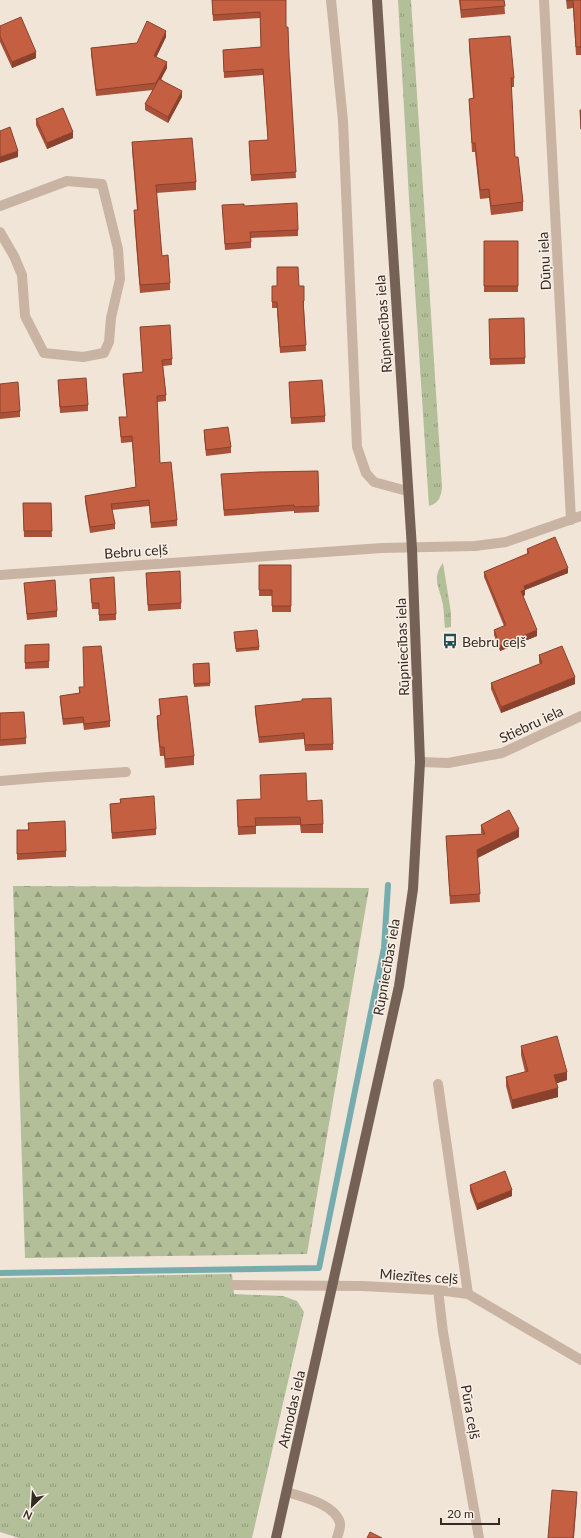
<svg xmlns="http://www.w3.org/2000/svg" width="581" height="1538" viewBox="0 0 581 1538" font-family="Lato,sans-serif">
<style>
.grass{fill:url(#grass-tufts)}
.forest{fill:url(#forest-firs)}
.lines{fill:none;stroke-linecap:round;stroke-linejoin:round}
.stream{stroke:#77acae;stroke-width:6}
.minor{stroke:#c9b4a4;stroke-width:10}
.major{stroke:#766157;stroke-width:10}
.wall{fill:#a95239}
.shaded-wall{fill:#8a422e}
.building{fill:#c55f42;stroke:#8a422e}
.labels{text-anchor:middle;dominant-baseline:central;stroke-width:3;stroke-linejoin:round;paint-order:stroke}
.street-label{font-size:14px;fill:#342a26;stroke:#f9efe4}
.poi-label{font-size:14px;fill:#342a26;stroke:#f9efe4;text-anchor:start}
</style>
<defs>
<pattern id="grass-tufts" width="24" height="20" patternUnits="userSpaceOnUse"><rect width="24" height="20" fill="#b3bf99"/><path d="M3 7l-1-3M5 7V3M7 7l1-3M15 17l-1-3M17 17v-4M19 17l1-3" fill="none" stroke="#929b7d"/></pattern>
<pattern id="forest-firs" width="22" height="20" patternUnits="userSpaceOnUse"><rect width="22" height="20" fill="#b3bf99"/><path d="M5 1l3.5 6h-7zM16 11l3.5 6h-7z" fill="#929b7d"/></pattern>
</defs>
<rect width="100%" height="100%" fill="#f1e5d8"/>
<path class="grass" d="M398 0H411L442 487C441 497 439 503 429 506L409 198Z
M443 563 451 613V627L445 628C444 620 444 612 443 605 440 588 431 579 443 563Z
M232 1274 234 1294 283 1296 297 1301 304 1312 252 1538H19L0 1532V1278Z"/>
<path class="forest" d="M13 886 369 888 307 1254 25 1258Z"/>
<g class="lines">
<path class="stream" d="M0 1273 319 1268 384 948 388 885"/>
<path class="minor" d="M331 0 343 121 357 447 366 473 374 482 407 491
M544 0 571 520
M0 206 67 181 102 184 118 249 120 279 111 318 109 342 104 353 83 357 44 353 25 316 22 275 14 256 0 232
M0 575 382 548 475 546 506 542 581 516
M420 762 448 763 502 753 581 716
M0 781 48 777 126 772
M438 1084 468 1294
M234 1285 362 1286 438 1290 468 1294 581 1360
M438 1290 443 1332 479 1538
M287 1492C302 1497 335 1504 340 1523 341 1527 338 1534 337 1538"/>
<path class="major" d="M276 1538 399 986 413 889 420 762 412 549 377 0"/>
</g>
<path class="wall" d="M212 0H286V27L289 57 296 178 251 181 249 141 268 140 263 75 224 78 223 50 261 47 260 18 213 21Z
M459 0H504L505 14 461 18Z
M566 0H581V55H576L573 8 567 9Z
M0 26 36 58 12 68 0 42Z
M166 37 156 57 167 68 161 79 182 97 168 123 145 110V104L153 90 96 96 91 54V48L137 43Z
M469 39 514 78V87H511L515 157 523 202V211L491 215 489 198 480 199 475 152H472L469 99 473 98 469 48Z
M36 119 73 138 47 149 36 125Z
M132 142 196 182V190L156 193 162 256 170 283V290L140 293 134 218V210H137L132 150Z
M222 205 244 206 298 230V236L251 238V248L225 250Z
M484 241H518V292H484Z
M272 286H304V307L306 351 280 353 277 308H272Z
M489 325 525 358V364L490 365Z
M140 327 172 359V365L163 366 166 395V401L157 402 160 463 177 520V526L151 528 149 506 112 510 115 524V529L90 533 85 502V496L136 488 132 442 121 443 119 417H127L123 380V374L143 372Z
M58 380 88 405V411L60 413Z
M289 382 325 416V422L291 424Z
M0 384 20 411V417L0 419Z
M204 430 231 447V453L206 456 204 436Z
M318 471 319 512 294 513V511L224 516 221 474Z
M23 503H51L52 537H24Z
M527 549 568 573 525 590V595L523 596 537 636 500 651 494 635V630L504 626 484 577V572L527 554Z
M259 565H291V612H272V596H259Z
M146 573 181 603V609L148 611Z
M90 579 116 614V620L99 621V609H92Z
M24 583 57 611V617L27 620Z
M234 635 259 647V650L236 652Z
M25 645 49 661V668L25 669Z
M539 655 575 684 501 713 491 689V683L540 664 539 662Z
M209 663 210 686 194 687 193 664Z
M79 687 110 721V727L84 730 83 723 63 725 60 701V696L79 693Z
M159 699 194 756V765L165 768 164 756H160L157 724V716L160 715Z
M255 706 333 744V750L305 751 304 739 259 743 255 712Z
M0 713 26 738V744L0 746Z
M120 799 156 829V835L112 839 110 804 120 803Z
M237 800 307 801 323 824V833H301L300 825 256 826V834L238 835Z
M28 823 66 851V857L17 860V830H28Z
M481 825 519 837 478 858 480 902 450 904 446 836 482 834 481 833Z
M521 1046 567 1080 557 1083 558 1097 512 1109 506 1086V1077L525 1072 521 1055Z
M470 1185 512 1196 477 1210 470 1191Z"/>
<path class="shaded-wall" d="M166 31V37L154 62V56Z
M36 52V58L12 68V62Z
M167 62V68L156 89V83Z
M182 91V97L168 123V117Z
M73 132V138L47 149V143Z
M18 151V157L0 163V157Z
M568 568V573L525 590V595L521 597V591L524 586Z
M537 630V636L500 651V646Z
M575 677V684L501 713V707Z
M519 829V837L477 858V850Z
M567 1072V1080L554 1084V1075Z
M558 1088V1097L512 1109V1100Z
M512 1190V1196L477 1210V1204Z
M577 1492V1498L574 1538H573Z"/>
<path class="building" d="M212 0H286V27H288L289 57 296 172 251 175 249 141 268 140 263 69 224 72 223 50 261 47 260 12 213 15Z
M460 0H504L505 6 461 10Z
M567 0H581V47H576L573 0 567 1Z
M21 17 36 52 12 62 0 36V26Z
M147 21 166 31 154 56 167 62 156 83 96 90 91 48 137 43Z
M510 36 514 78H511L515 157H518L523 202 491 206 489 189 480 190 475 143H472L469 99 474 98 469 39Z
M159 79 182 91 168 117 145 104Z
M63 108 73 132 47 143 36 119Z
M580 110H581V129Z
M10 127 18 151 0 157V131Z
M192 138 196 182 156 185 162 256 168 255 170 283 140 285 134 210H138L132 142Z
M297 203 298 230 250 232 251 242 225 244 222 205 244 204V206Z
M484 241H518V286H484Z
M277 267H298L299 286H304V301H303L306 345 280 347 277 302H272V286H277Z
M524 318 525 358 490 359 489 319Z
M170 325 172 359 162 360 166 395 157 396 160 463 171 462 177 520 151 523 149 500 111 504 115 524 90 527 85 496 136 487 132 436 121 437 119 417H127L123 374 143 372 140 327Z
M86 378 88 405 60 407 58 380Z
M322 380 325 416 291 418 289 382Z
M18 382 20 411 0 413V384Z
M228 427 231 447 206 450 204 430Z
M318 471 319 506 294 507V505L224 510 221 474 260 472Z
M23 503H51L52 531H24Z
M555 537 568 568 524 586 525 590 521 591 537 630 500 646 494 630 506 625 484 572 529 553 527 549Z
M259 565H291V606H272V590H259Z
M180 571 181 603 148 605 146 573Z
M114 577 116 614 99 615V603H92L90 579Z
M55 580 57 611 27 614 24 583Z
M257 630 259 647 236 649 234 632Z
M49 644V661L25 663V645Z
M101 646 110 721 84 724 83 717 63 719 60 696 80 693 79 687H84L83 647Z
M562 646 575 677 501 707 491 683 542 663 539 655Z
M209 663 210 683 194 684 193 664Z
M187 696 194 756 165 759 164 747H160L157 716 161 715 159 699Z
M331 698 333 744 305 745 304 733 259 737 255 706 302 701V699Z
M24 712 26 738 0 740V713Z
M306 773 307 801 322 800 323 824 301 825 300 817 255 818 256 826 238 827 237 800 261 799 260 775Z
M154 796 156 829 112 833 110 804 121 803 120 799Z
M509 810 519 829 477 850 480 894 450 896 446 836 485 834 481 825Z
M65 821 66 851 17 854V830H29L28 823Z
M557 1036 567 1072 554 1075 558 1088 512 1100 506 1077 528 1071 521 1046Z
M505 1171 512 1190 477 1204 470 1185Z
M552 1490 577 1492 573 1538H548Z
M370 1532 382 1538H367Z"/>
<defs>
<g id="bus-bare" transform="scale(1.2)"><path d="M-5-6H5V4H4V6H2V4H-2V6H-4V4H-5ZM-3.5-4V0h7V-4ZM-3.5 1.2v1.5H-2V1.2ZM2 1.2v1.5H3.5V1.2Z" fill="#1c5255" stroke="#f9efe4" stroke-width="2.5" paint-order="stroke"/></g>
</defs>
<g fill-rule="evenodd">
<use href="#bus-bare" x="450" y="641"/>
</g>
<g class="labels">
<g class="street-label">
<text transform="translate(544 261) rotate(-93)">Dūņu iela</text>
<text transform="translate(383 324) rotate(-94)">Rūpniecības iela</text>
<text transform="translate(136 551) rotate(-4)">Bebru ceļš</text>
<text transform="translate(402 647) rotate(-92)">Rūpniecības iela</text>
<text transform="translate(531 724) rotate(-25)">Stiebru iela</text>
<text transform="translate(386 967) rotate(-80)">Rūpniecības iela</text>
<text transform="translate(419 1276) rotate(4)">Miezītes ceļš</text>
<text transform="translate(291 1409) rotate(-77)">Atmodas iela</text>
<text transform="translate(471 1412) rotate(80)">Pūra ceļš</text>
</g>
<g class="poi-label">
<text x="462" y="641">Bebru ceļš</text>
</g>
</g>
<g transform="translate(32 1506) rotate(205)" stroke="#f9efe4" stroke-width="3" paint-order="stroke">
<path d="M0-3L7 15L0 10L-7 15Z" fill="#342a26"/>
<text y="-6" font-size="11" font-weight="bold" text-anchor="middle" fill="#342a26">N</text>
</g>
<path d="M441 1518v6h58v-6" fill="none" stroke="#342a26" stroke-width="2"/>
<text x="447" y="1518" font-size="12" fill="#342a26" stroke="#f9efe4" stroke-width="3" paint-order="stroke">20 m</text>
</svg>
